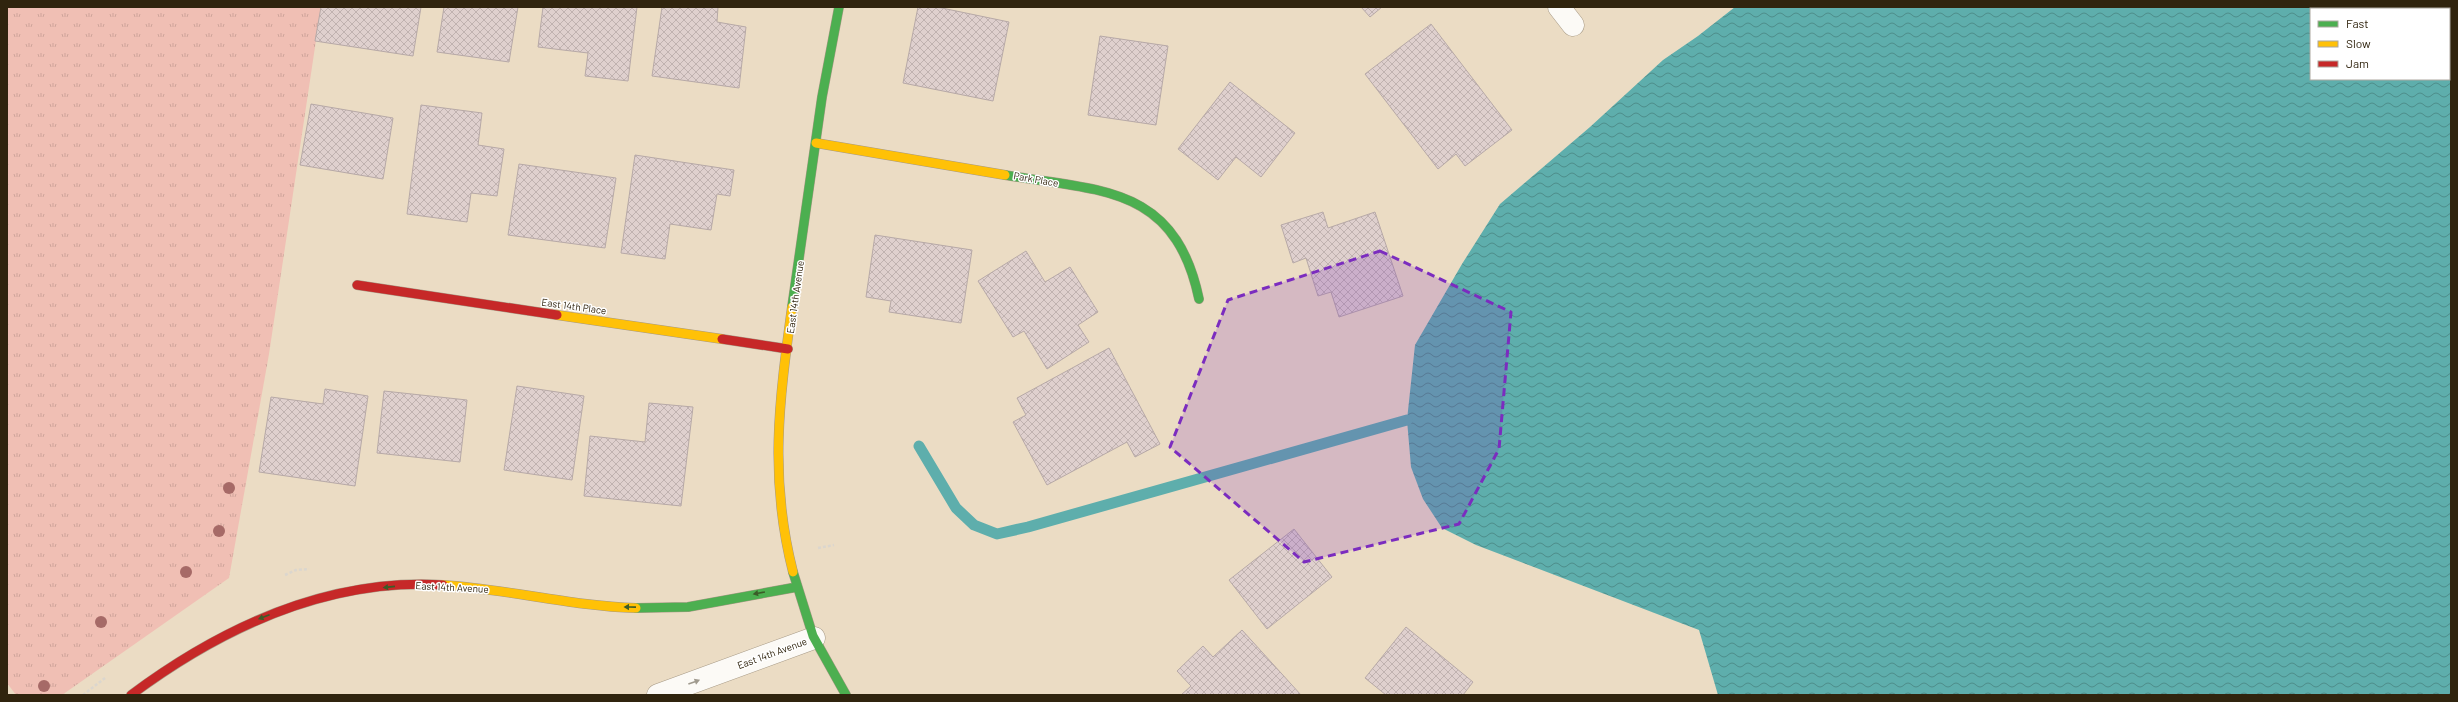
<svg xmlns="http://www.w3.org/2000/svg" width="2458" height="702" viewBox="0 0 2458 702" font-family="Barlow,sans-serif">
<style>
.grass{fill:url(#grass-tufts)}
.water{fill:url(#water-waves);fill-rule:evenodd}
.lines{fill:none;stroke-linecap:round;stroke-linejoin:round}
.stream{stroke:#5eaeac;stroke-width:11}
.building{fill:url(#building-cross-hatch);stroke:#b7a9a7}
.street-casing{stroke:#a69985;stroke-width:23}
.fast-casing{stroke:#a69985;stroke-width:10}
.slow-casing{stroke:#a69985;stroke-width:10}
.jam-casing{stroke:#a69985;stroke-width:10}
.path{stroke:#dbd6ce;stroke-width:2.5;stroke-dasharray:3 2;stroke-linecap:butt}
.street{stroke:#fcfaf6;stroke-width:22}
.fast{stroke:#4caf50;stroke-width:9}
.slow{stroke:#ffc107;stroke-width:9}
.jam{stroke:#c62828;stroke-width:9}
.tree{fill:#a66a67}
.oneway{fill:#3b5c28}
.oneway2{fill:#a09a8e}
.marked{fill:#7b2cbf;fill-opacity:0.2;stroke:#7b2cbf;stroke-width:3;stroke-dasharray:8 5;stroke-linejoin:round}
.labels{text-anchor:middle;dominant-baseline:central;stroke-width:3;stroke-linejoin:round;paint-order:stroke}
.street-label{font-size:10px;fill:#30240e;stroke:#fff}
</style>
<defs>
<pattern id="grass-tufts" width="24" height="20" patternUnits="userSpaceOnUse"><rect width="24" height="20" fill="#f0bfb4"/><path d="M3 7l-1-3M5 7V3M7 7l1-3M15 17l-1-3M17 17v-4M19 17l1-3" fill="none" stroke="#cea49a"/></pattern>
<pattern id="water-waves" width="16" height="10" patternUnits="userSpaceOnUse"><rect width="16" height="10" fill="#5eaeac"/><path d="M0 5q4-4 8 0t8 0" fill="none" stroke="#4e8d8a"/></pattern>
<pattern id="building-cross-hatch" width="8" height="8" patternUnits="userSpaceOnUse"><rect width="8" height="8" fill="#dfd0ce"/><path d="M0 0l8 8M0 8l8-8" fill="none" stroke="#c0b2b0"/></pattern>
</defs>
<rect width="100%" height="100%" fill="#ebdcc4"/>
<path class="grass" d="M7 7H321L269 354 229 578 62 695H16L7 683Z"/>
<path class="water" d="M1735 7H2451V695H1718L1699 630 1476 545 1442 528 1423 499 1411 467 1407 420 1415 345 1462 264 1500 204 1590 127 1663 60 1698 36ZM2311 9H2449V79H2311Z"/>
<g class="lines">
<path class="stream" d="M919 446 956 508 974 525 997 534 1028 527 1407 420"/>
</g>
<path class="building" d="M321 7H421L413 56 315 41Z
M444 7H518L509 62 437 52Z
M543 7H637L628 81 585 76 588 53 538 47Z
M662 7H718L717 22 746 27 739 88 652 76Z
M918 7H937L1009 22 993 101 903 83Z
M1361 7H1382L1370 17Z
M1431 24 1512 130 1465 166 1456 154 1438 169 1365 74Z
M1100 36 1168 46 1156 125 1088 115Z
M1230 82 1295 133 1261 177 1236 157 1218 180 1178 149Z
M311 104 393 118 383 179 300 165Z
M421 105 482 113 478 145 504 149 497 196 471 193 467 222 407 214Z
M635 155 734 170 730 196 717 194 711 230 670 224 665 259 621 253Z
M519 164 616 178 605 248 508 235Z
M1323 212 1328 228 1375 212 1403 296 1339 317 1331 292 1318 296 1306 258 1293 263 1281 225Z
M875 235 972 250 961 323 889 312 891 301 866 297Z
M1026 251 1045 282 1070 267 1098 312 1078 325 1089 342 1047 369 1024 331 1013 337 978 281Z
M1109 348 1160 444 1135 457 1127 442 1047 485 1013 422 1026 415 1017 398Z
M517 386 584 396 572 480 504 470Z
M325 389 368 396 355 486 259 472 271 397 323 404Z
M384 391 467 400 460 462 377 453Z
M649 403 693 407 681 506 584 496 590 436 645 442Z
M1294 529 1332 577 1267 629 1229 580Z
M1406 627 1473 682 1463 695H1386L1365 678Z
M1242 630 1301 695H1181L1191 686 1177 671 1203 646 1213 657Z"/>
<g class="lines">
<g class="street-casing">
<path id="street" d="M1559 7 1573 25
M658 695 814 638"/>
</g>
<g class="fast-casing">
<path id="fast" d="M1005 175C1100 191 1175 185 1199 299
M792 307 822 97 839 7
M793 572 813 636 846 695
M636 608 688 607 797 587"/>
</g>
<g class="slow-casing">
<path id="slow" d="M816 143 1005 175
M792 307C779 402 769 478 793 572
M557 315 722 339
M443 585C508 589 571 606 636 608"/>
</g>
<g class="jam-casing">
<path id="jam" d="M357 285 557 315
M722 339 788 349
M131 695C221 628 328 578 443 585"/>
</g>
<path class="path" d="M818 548 834 545
M285 575 296 570 309 569
M83 695 105 678"/>
<use href="#street" class="street"/>
<use href="#fast" class="fast"/>
<use href="#slow" class="slow"/>
<use href="#jam" class="jam"/>
</g>
<g class="tree">
<circle cx="229" cy="488" r="6"/>
<circle cx="219" cy="531" r="6"/>
<circle cx="186" cy="572" r="6"/>
<circle cx="101" cy="622" r="6"/>
<circle cx="44" cy="686" r="6"/>
</g>
<defs><path id="oneway-solid" d="M-6-.8H1V-3.2L6.5 0L1 3.2V.8H-6Z"/></defs>
<g class="oneway">
<use href="#oneway-solid" transform="translate(389 587) rotate(174)"/>
<use href="#oneway-solid" transform="translate(759 593) rotate(170)"/>
<use href="#oneway-solid" transform="translate(630 607) rotate(-179)"/>
<use href="#oneway-solid" transform="translate(264 617) rotate(159)"/>
</g>
<use class="oneway2" href="#oneway-solid" transform="translate(694 682) rotate(-20)"/>
<path class="marked" d="M1380 251 1511 312 1499 449 1459 524 1304 562 1170 447 1228 300Z"/>
<g class="labels">
<g class="street-label">
<text transform="translate(1036 179) rotate(10)">Park Place</text>
<text transform="translate(795 297) rotate(-82)">East 14th Avenue</text>
<text transform="translate(574 306) rotate(8)">East 14th Place</text>
<text transform="translate(452 587) rotate(3)">East 14th Avenue</text>
<text transform="translate(772 653) rotate(-20)">East 14th Avenue</text>
</g>
</g>
<rect width="2458" height="702" fill="none" stroke="#30240e" stroke-width="16"/>
<rect x="2310" y="8" width="140" height="72" fill="#ffffff" stroke="#aca79f"/>
<rect x="2318" y="21" width="20" height="6" fill="#4caf50" stroke="#aca79f"/>
<text x="2346" y="28" font-size="12" fill="#30240e">Fast</text>
<rect x="2318" y="41" width="20" height="6" fill="#ffc107" stroke="#aca79f"/>
<text x="2346" y="48" font-size="12" fill="#30240e">Slow</text>
<rect x="2318" y="61" width="20" height="6" fill="#c62828" stroke="#aca79f"/>
<text x="2346" y="68" font-size="12" fill="#30240e">Jam</text>
</svg>
